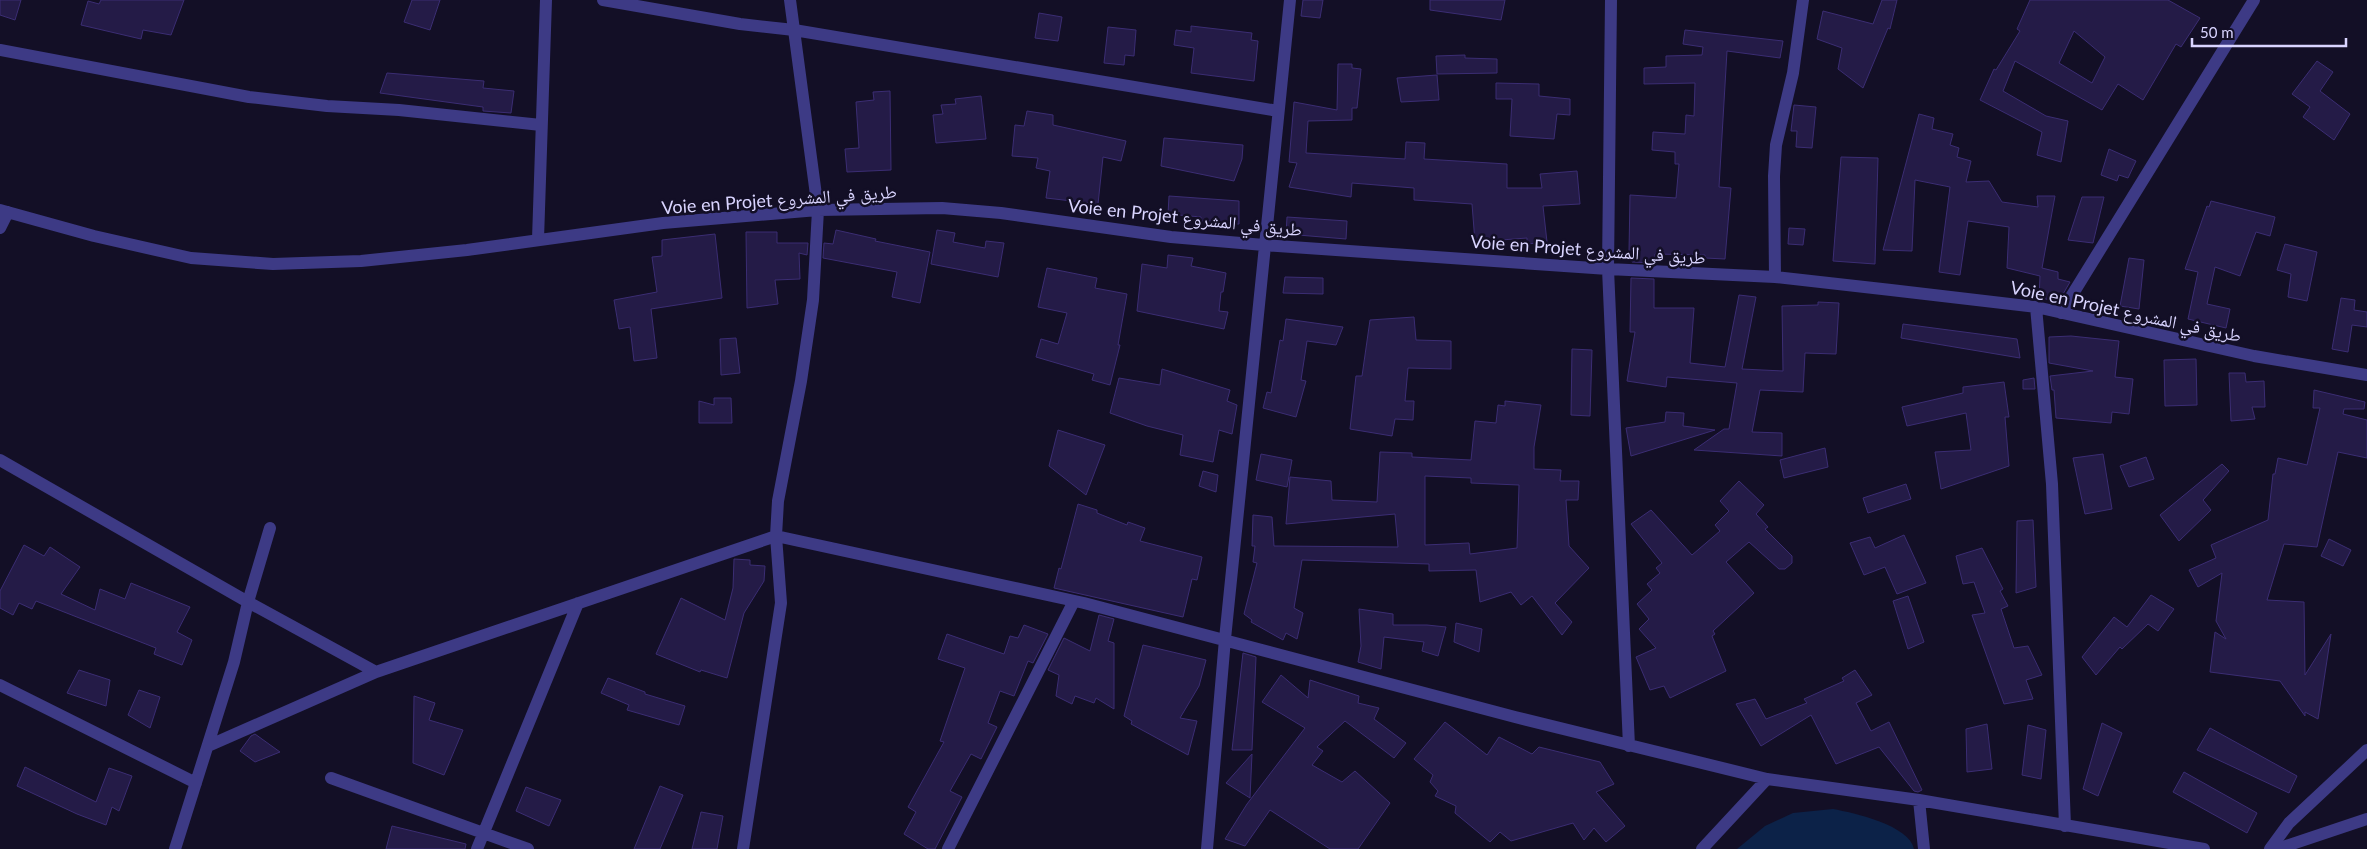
<svg xmlns="http://www.w3.org/2000/svg" width="2367" height="849" viewBox="0 0 2367 849" font-family="Lato,'Noto Naskh Arabic',sans-serif">
<style>
.water{fill:#0c2248}
.building{fill:#241b47;stroke:#3b2d73;fill-rule:evenodd}
.lines{fill:none;stroke-linecap:round;stroke-linejoin:round}
.street{stroke:#3d3a85;stroke-width:12}
.labels{text-anchor:middle;dominant-baseline:central;stroke-width:5;stroke-linejoin:round;paint-order:stroke}
.street-label{font-size:18px;fill:#d9d4ff;stroke:#130f26}
</style>
<rect width="100%" height="100%" fill="#130f26"/>
<path class="water" d="M1833 809C1854 813 1909 825 1914 849H1737L1765 826 1793 813Z"/>
<path class="building" d="M0 0H21L15 20 0 15Z
M101 0H184L171 35 143 30 141 39 81 25 88 1 99 4Z
M412 0H440L430 30 404 22Z
M1303 0H1323L1320 18 1301 16Z
M1430 0H1505L1501 20 1430 10Z
M1882 0H1897L1890 29 1888 28 1863 88 1838 69 1842 48 1817 39 1823 11 1873 24Z
M2030 0H2168L2200 18 2181 47 2176 44 2143 100 2118 84 2102 110 2015 61 2003 91 2046 116 2068 121 2061 162 2037 155 2042 132 1980 100 1994 69 1996 70 2020 31 2017 29ZM2074 31 2105 57 2092 83 2059 63Z
M1039 13 1062 17 1058 41 1035 38Z
M1191 26 1252 33 1251 40 1258 41 1254 81 1191 73 1194 48 1174 45 1176 30 1191 32Z
M1108 27 1136 30 1134 56 1125 55 1124 65 1104 63Z
M1685 30 1783 41 1780 58 1727 51 1719 187 1731 188 1725 259 1705 258V255L1655 254V263L1632 262V253L1629 252 1630 195 1676 198 1679 164H1675V152L1652 150 1653 132 1685 134 1686 115 1694 116 1695 83 1644 84V68L1666 67V56L1702 55 1703 47 1683 44Z
M1465 55V58L1497 59V73L1437 74 1436 56Z
M2317 61 2333 72 2320 91 2350 114 2334 140 2303 117 2310 107 2292 94Z
M1338 64H1352V68L1361 69 1357 108H1352V120L1308 121 1306 153 1405 159 1406 142 1425 143 1424 159 1507 164V188H1542L1540 174 1577 171 1580 204 1543 206 1547 242 1527 244V238L1475 242 1472 204 1414 200V188L1352 183 1351 197 1289 187 1297 163 1289 162 1294 102 1337 110Z
M387 73 484 81 483 88 514 91 511 113 483 111V107L380 93Z
M1437 75 1439 100 1401 102 1397 78Z
M1496 83 1539 84V96L1570 99V115L1557 114 1554 139 1510 136 1512 99H1496Z
M890 91 891 170 847 172 845 149 859 148 856 102 874 100 873 92Z
M981 96 986 139 936 143 933 115 943 114 941 105 956 104 955 99Z
M1794 105 1816 107 1812 148 1796 147 1797 131H1791Z
M1027 111 1053 115V125L1126 141 1121 161 1103 157 1098 204 1046 198 1050 171 1036 168 1038 158 1012 156 1015 125 1024 126Z
M1919 114 1934 118 1932 129 1953 134 1950 145 1959 148 1957 157 1971 161 1966 182 1989 181 2002 202 2038 207 2037 196H2055L2042 268 2058 272V279L2070 282 2059 301 2039 298 2040 276 2007 268 2009 227 1968 221 1960 275 1939 272 1950 187 1915 180 1912 251 1883 250Z
M1164 138 1243 145 1242 159 1234 181 1161 166Z
M2109 149 2136 161 2128 178 2119 175 2117 181 2101 175Z
M1841 157 1878 158 1875 264 1833 261Z
M1169 196 1239 201V224H1221V221H1201V217L1168 214Z
M2082 197H2104L2093 243 2068 240Z
M2211 201 2275 217 2270 236 2256 232 2240 276 2215 267 2207 304 2230 309 2226 328 2188 319 2198 272 2185 269 2207 206 2209 207Z
M1287 217 1347 221 1346 239 1286 234Z
M1789 228 1805 229 1803 245 1788 244Z
M836 230 876 239 875 241 930 252 920 303 892 297 897 272 823 258 824 243 833 244Z
M937 230 955 233 953 242 985 248 986 241 1004 243 998 277 931 264Z
M746 232H777V243H808L807 255 799 253 800 279 775 280 778 304 747 308Z
M715 234 722 298 651 309 657 358 634 361 630 327 619 329 614 300 657 292 652 257 662 256V240Z
M2285 244 2317 252 2307 301 2288 297 2291 274 2277 270Z
M1168 255 1193 258 1191 266 1226 273 1223 292H1221L1219 311 1228 312 1224 329 1137 311 1142 264 1167 268Z
M2129 258 2144 260 2139 309 2120 306Z
M1047 268 1097 278 1095 288 1127 294 1118 345H1120L1110 385 1092 380 1094 374 1036 357 1041 339 1058 344 1067 313 1038 307Z
M1285 277 1323 278V294L1283 293Z
M1631 278 1654 279V308H1694L1690 363 1725 367 1739 295 1756 297 1742 369 1783 371 1782 306 1818 305V302L1839 303 1836 354 1805 353 1803 392 1760 390 1752 432 1782 433V456L1694 450 1724 429H1729L1737 383 1667 377 1666 387 1627 381 1635 332H1630Z
M2341 298 2355 300 2354 310 2367 312V327L2352 325 2348 352 2332 349Z
M1414 317 1416 340 1451 341V369L1408 368 1405 401H1414L1413 420 1395 419 1392 436 1350 429 1356 376H1362L1370 320Z
M1286 319 1343 327 1336 345 1307 341 1301 380 1306 381 1296 417 1263 408 1267 392 1271 393 1280 340 1283 341Z
M1903 324 2017 339 2020 358 1901 338Z
M2071 336 2119 341 2115 377 2133 379 2129 414 2112 412 2111 423 2056 418 2054 390H2052L2050 376 2093 371 2049 363V337Z
M736 338 740 373 721 375 720 339Z
M1572 349 1592 350 1590 416 1571 415Z
M2196 359 2197 405 2165 406 2164 360Z
M1162 369 1230 390 1227 401 1237 405 1232 434 1219 430 1213 462 1180 455 1183 435 1147 426 1110 413 1119 378 1160 385Z
M2229 373H2245L2246 382 2264 381 2265 407H2252L2255 419 2231 421Z
M2034 378 2035 389H2023V380Z
M2004 382 2009 417H2005L2009 466 1941 489 1935 452 1971 450 1966 413 1907 426 1902 407 1963 393V387Z
M2314 390 2365 402 2364 409H2344L2343 414 2367 420V458L2338 452 2317 547 2284 544 2267 600 2304 602 2305 675 2331 634 2318 719 2305 712V716L2280 681 2210 672 2215 632 2226 639 2216 621 2222 573 2198 587 2189 570 2216 558 2211 545 2268 520 2273 474H2275L2278 458 2307 465 2320 408H2313Z
M714 398H731L732 423H699V401L714 405Z
M1505 401 1541 405 1534 447V469L1561 470 1560 481H1579L1578 500H1566L1569 546 1589 568 1555 603 1572 622 1562 635 1532 596 1521 605 1511 592 1480 602 1476 570 1429 571V564L1302 560 1294 608 1303 613 1297 639 1286 633 1283 640 1251 622 1252 620 1244 614 1257 563 1253 562 1255 546H1252L1253 515 1272 517 1274 546 1398 547 1395 514 1286 524 1290 477 1331 481 1332 500 1377 502 1380 452 1412 453V457L1471 460 1475 421 1496 423 1498 405 1505 406ZM1425 476 1471 478V483L1519 485 1517 548 1470 554 1469 543 1425 545Z
M1666 412 1684 413 1683 426 1715 430 1631 456 1626 428 1665 422Z
M1058 430 1105 445 1086 495 1049 466Z
M1825 448 1828 467 1784 478 1780 460Z
M1261 454 1292 460 1287 487 1256 480Z
M2103 454 2112 509 2085 514 2073 458Z
M2146 457 2154 479 2129 487 2120 466Z
M2222 464 2229 471 2203 500 2211 510 2179 541 2160 515Z
M1203 471 1218 475 1216 492 1199 486Z
M1739 481 1764 505 1756 514 1768 527 1765 529 1792 556V563L1785 569H1779L1749 542 1726 562 1754 593 1713 631 1715 634 1712 636 1726 671 1670 698 1664 686 1650 690 1636 657 1656 648 1639 629 1649 619 1637 604 1652 590 1647 584 1660 573 1656 568 1662 563 1631 524 1651 510 1692 555 1720 531 1715 525 1729 511 1720 501Z
M1906 484 1911 499 1868 513 1863 498Z
M1078 504 1097 510V513L1127 525 1128 522 1145 528 1140 541 1202 557 1197 580 1192 579 1183 617 1054 588 1059 568 1061 569Z
M2033 520 2036 587 2016 593 2017 521Z
M1904 535 1926 583 1897 594 1885 567 1864 575 1850 543 1870 537 1875 548Z
M2329 539 2351 550 2343 566 2321 556Z
M24 545 44 556 50 547 80 567 61 594 95 610 100 589 125 599 131 583 190 607 177 632 192 640 182 665 154 654 156 648 36 601 32 609 19 603 13 615 0 608V591Z
M1982 548 2003 589 2000 591 2008 606 2001 609 2014 648 2028 646 2042 675 2026 680 2033 699 2004 704 1972 615 1985 613 1974 582 1963 584 1956 556Z
M734 559 750 560V565L765 566 764 581 744 613 727 678 701 670 700 672 656 654 681 598 725 620 733 588Z
M2151 595 2174 609 2158 631 2148 624 2122 649 2120 647 2096 675 2082 657 2114 617 2127 627Z
M1908 596 1924 642 1908 649 1893 601Z
M1359 609 1393 614V625H1427L1446 627 1438 656 1422 651 1424 642 1384 637 1381 669 1358 662 1361 646Z
M1099 615 1114 619 1108 641 1114 643V709L1096 698 1094 703 1075 696 1072 704 1056 696 1059 675 1048 670 1064 638 1090 651Z
M1456 623 1482 629 1479 652 1454 642Z
M1024 625 1048 634 1033 663 1028 661 1014 696 1000 691 988 723 997 727 981 759 971 754 950 791 962 797 935 849H928L904 834 916 812 908 807 944 742 940 741 965 668 938 659 947 634 1004 654 1010 636 1018 638Z
M1143 645 1206 660 1199 686 1180 718 1197 721 1188 755 1131 724 1132 721 1124 716Z
M1243 653 1256 657 1252 750H1232Z
M79 670 110 680 106 706 67 693Z
M1855 670 1872 695 1856 703 1871 731 1889 722 1922 790 1918 792 1914 791 1879 747 1836 764 1811 715 1761 746 1736 704 1755 699 1766 719 1807 703 1804 699 1844 681 1842 678Z
M1281 675 1308 698 1310 680 1359 696 1358 703 1379 708 1374 719 1406 743 1394 758 1345 721 1317 747 1323 751 1312 765 1342 782 1355 771 1390 803 1358 849H1330L1270 810 1245 846 1225 839 1247 804 1305 728 1262 702Z
M608 678 645 692V694L685 706 679 725 627 710 629 705 601 693Z
M139 690 160 697 150 728 128 715Z
M414 696 435 703 429 720 463 730 444 775 413 763Z
M1445 722 1487 755 1499 737 1532 754 1539 747 1600 762 1614 784 1596 792 1625 826 1606 842 1594 828 1584 840 1573 823 1511 841 1500 832 1490 842 1455 813 1456 806 1435 796 1438 791 1430 782 1433 775 1414 759Z
M2102 723 2122 733 2098 796 2083 789Z
M1987 724 1992 769 1967 772 1966 729Z
M2028 725 2046 730 2041 779 2022 775Z
M2210 728 2297 776 2289 793 2197 750Z
M255 734 280 752 255 762 240 751 251 736Z
M1252 754 1250 798 1226 783Z
M25 767 96 802 109 768 132 776 119 811 112 807 106 825 77 814 17 786Z
M2184 772 2257 813 2247 833 2173 792Z
M660 786 683 795 660 849H634Z
M526 787 561 800 549 826 516 811Z
M701 812 723 816 717 849H692Z
M392 826 466 844 465 849H386Z"/>
<g class="lines">
<path class="street" d="M603 0 740 24 794 30 1278 111
M1611 0 1608 269 1629 746
M0 50 249 97 327 106 399 110 541 125
M0 210 94 236 191 258 273 264 361 261 467 250 663 223 818 210 942 208 1001 213 1171 237 1264 245 1608 269 1775 277 1891 290 2036 307 2254 356 2367 375
M0 228 8 212
M538 239 546 0
M1775 277 1774 176 1776 145 1793 73 1803 0
M2036 307 2052 484 2065 826
M2061 313 2254 0
M0 460 248 602 376 672
M0 685 196 783
M208 746 376 672 776 536 1084 603 1515 717 1767 779 1919 800 2204 849
M331 778 528 849
M1919 800 1924 849
M175 849 234 662 248 602 270 528
M477 849 578 603
M743 849 781 603 776 536 778 501 801 381 813 300 818 210 790 0
M948 849 1074 601
M1207 849 1225 639 1290 0
M1702 849 1767 779
M2270 849 2289 823 2367 750
M2277 849 2367 819"/>
</g>
<g class="labels">
<g class="street-label">
<text transform="translate(779 199) rotate(-4)">Voie en Projet طريق في المشروع</text>
<text transform="translate(1185 217) rotate(6)">Voie en Projet طريق في المشروع</text>
<text transform="translate(1588 249) rotate(4)">Voie en Projet طريق في المشروع</text>
<text transform="translate(2126 311) rotate(12)">Voie en Projet طريق في المشروع</text>
</g>
</g>
<path d="M2192 38v8h154v-8" fill="none" stroke="#d9d4ff" stroke-width="2.5"/>
<text x="2200" y="38" font-size="15" fill="#d9d4ff" stroke="#130f26" stroke-width="4" paint-order="stroke">50 m</text>
</svg>
